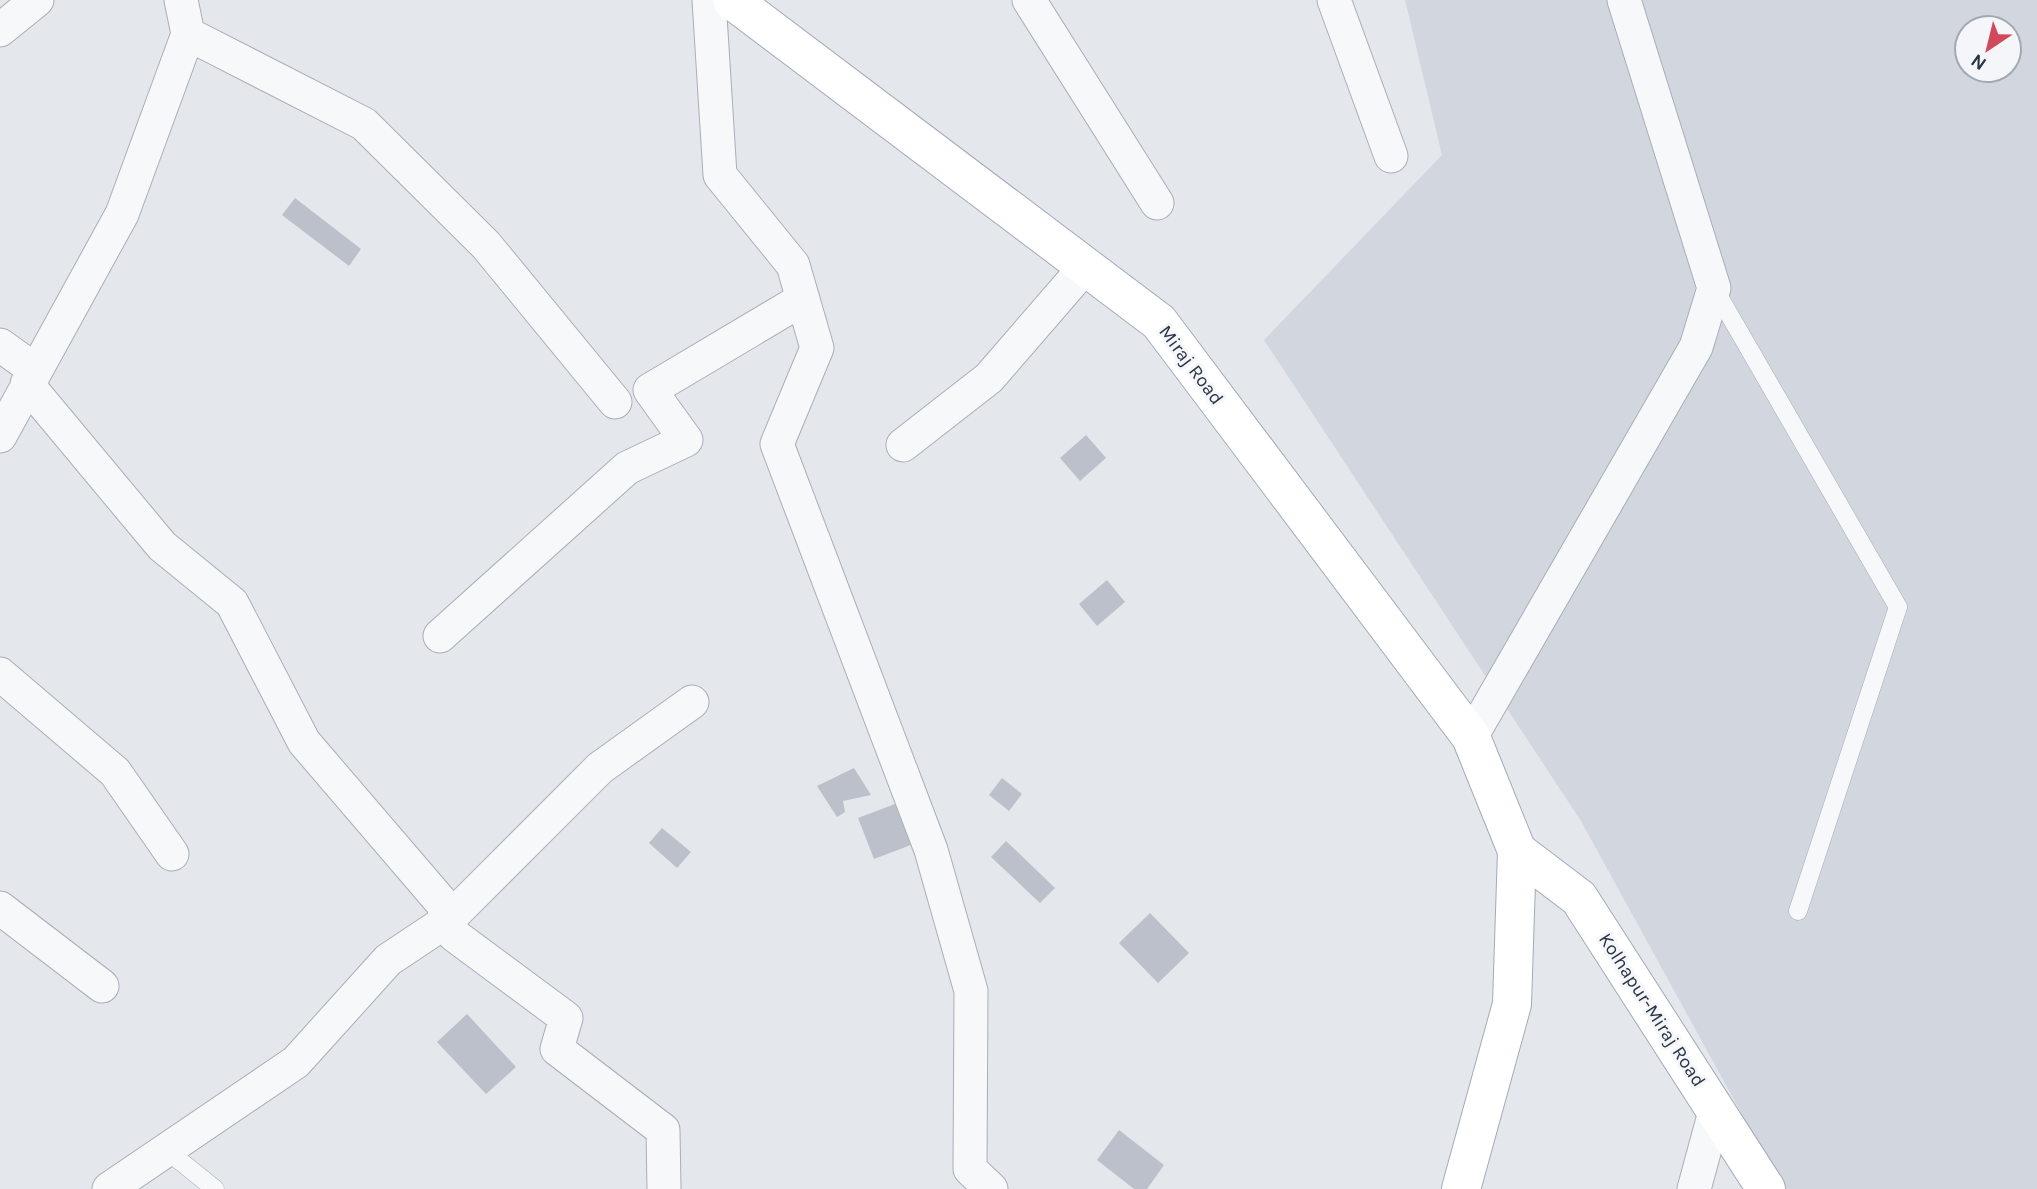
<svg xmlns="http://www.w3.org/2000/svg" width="2037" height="1189" viewBox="0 0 2037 1189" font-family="Karla,sans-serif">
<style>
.built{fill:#d2d6de;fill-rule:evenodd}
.building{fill:#bbc0ca}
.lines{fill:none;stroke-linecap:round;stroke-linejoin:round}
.lane-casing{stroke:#a9aeb7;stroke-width:19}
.street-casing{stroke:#a9aeb7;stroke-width:35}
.primary-casing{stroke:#a3abb8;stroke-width:40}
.lane{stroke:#f7f8fa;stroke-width:18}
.street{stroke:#f7f8fa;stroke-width:33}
.primary{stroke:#fff;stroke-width:38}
.labels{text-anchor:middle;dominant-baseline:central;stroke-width:6;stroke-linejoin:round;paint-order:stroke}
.street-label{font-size:19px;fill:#2b3445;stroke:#f4f6f9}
</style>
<rect width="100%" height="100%" fill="#e4e7ec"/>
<path class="built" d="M1405 0H2037V1189H1783L1581 821 1264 340 1442 155ZM1967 28H2009V70H1967Z"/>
<path class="building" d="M295 198 361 249 349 266 282 215Z
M1086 435 1106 458 1080 481 1060 458Z
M1107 580 1125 602 1097 626 1079 604Z
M854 768 871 795 843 801 845 812 837 817 817 786Z
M1002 778 1022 794 1009 811 989 795Z
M895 804 911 845 874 859 858 818Z
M662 828 691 852 677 868 649 843Z
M1006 841 1055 888 1040 903 991 857Z
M1150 913 1189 953 1158 983 1119 943Z
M467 1014 516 1067 486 1094 437 1042Z
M1119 1130 1164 1165 1147 1189H1134L1097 1160Z"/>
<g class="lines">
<g class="lane-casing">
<path id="lane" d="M1714 288 1898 607 1798 911
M165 1149 215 1189"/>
</g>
<g class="street-casing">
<path id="street" d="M709 0 720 175 793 265 817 348 777 444 931 850 971 991 970 1169 991 1189
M1029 0 1157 203
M1334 0 1391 156
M0 30 37 0
M188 34 364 124 486 245 615 402
M0 345 35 370
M27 384 162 546 232 603 304 742 442 903 454 935 566 1018 557 1049 663 1130 664 1189
M0 436 122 214 188 34 181 0
M903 445 989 378 1085 267
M440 636 627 468 686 440 650 390 803 299
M0 674 115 772 172 854
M1471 737 1696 347 1714 288 1624 0
M0 908 102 986
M109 1189 296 1062 388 960 448 920 600 768 692 702
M1694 1189 1716 1108"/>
</g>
<g class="primary-casing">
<path id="primary" d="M732 0 1159 322 1471 737 1517 851 1512 1004 1461 1189
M1517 851 1579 898 1766 1189"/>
</g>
<use href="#lane" class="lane"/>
<use href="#street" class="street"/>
<use href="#primary" class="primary"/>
</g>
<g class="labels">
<g class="street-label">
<text transform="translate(1191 365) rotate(53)">Miraj Road</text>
<text transform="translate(1652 1010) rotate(57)">Kolhapur-Miraj Road</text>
</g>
</g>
<g transform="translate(1988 49) rotate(215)"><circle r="33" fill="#f4f6f9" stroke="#a4a8b1" stroke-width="2"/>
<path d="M0-5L12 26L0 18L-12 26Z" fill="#d1495b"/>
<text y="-10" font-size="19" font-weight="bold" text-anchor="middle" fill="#2b3445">N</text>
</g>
</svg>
